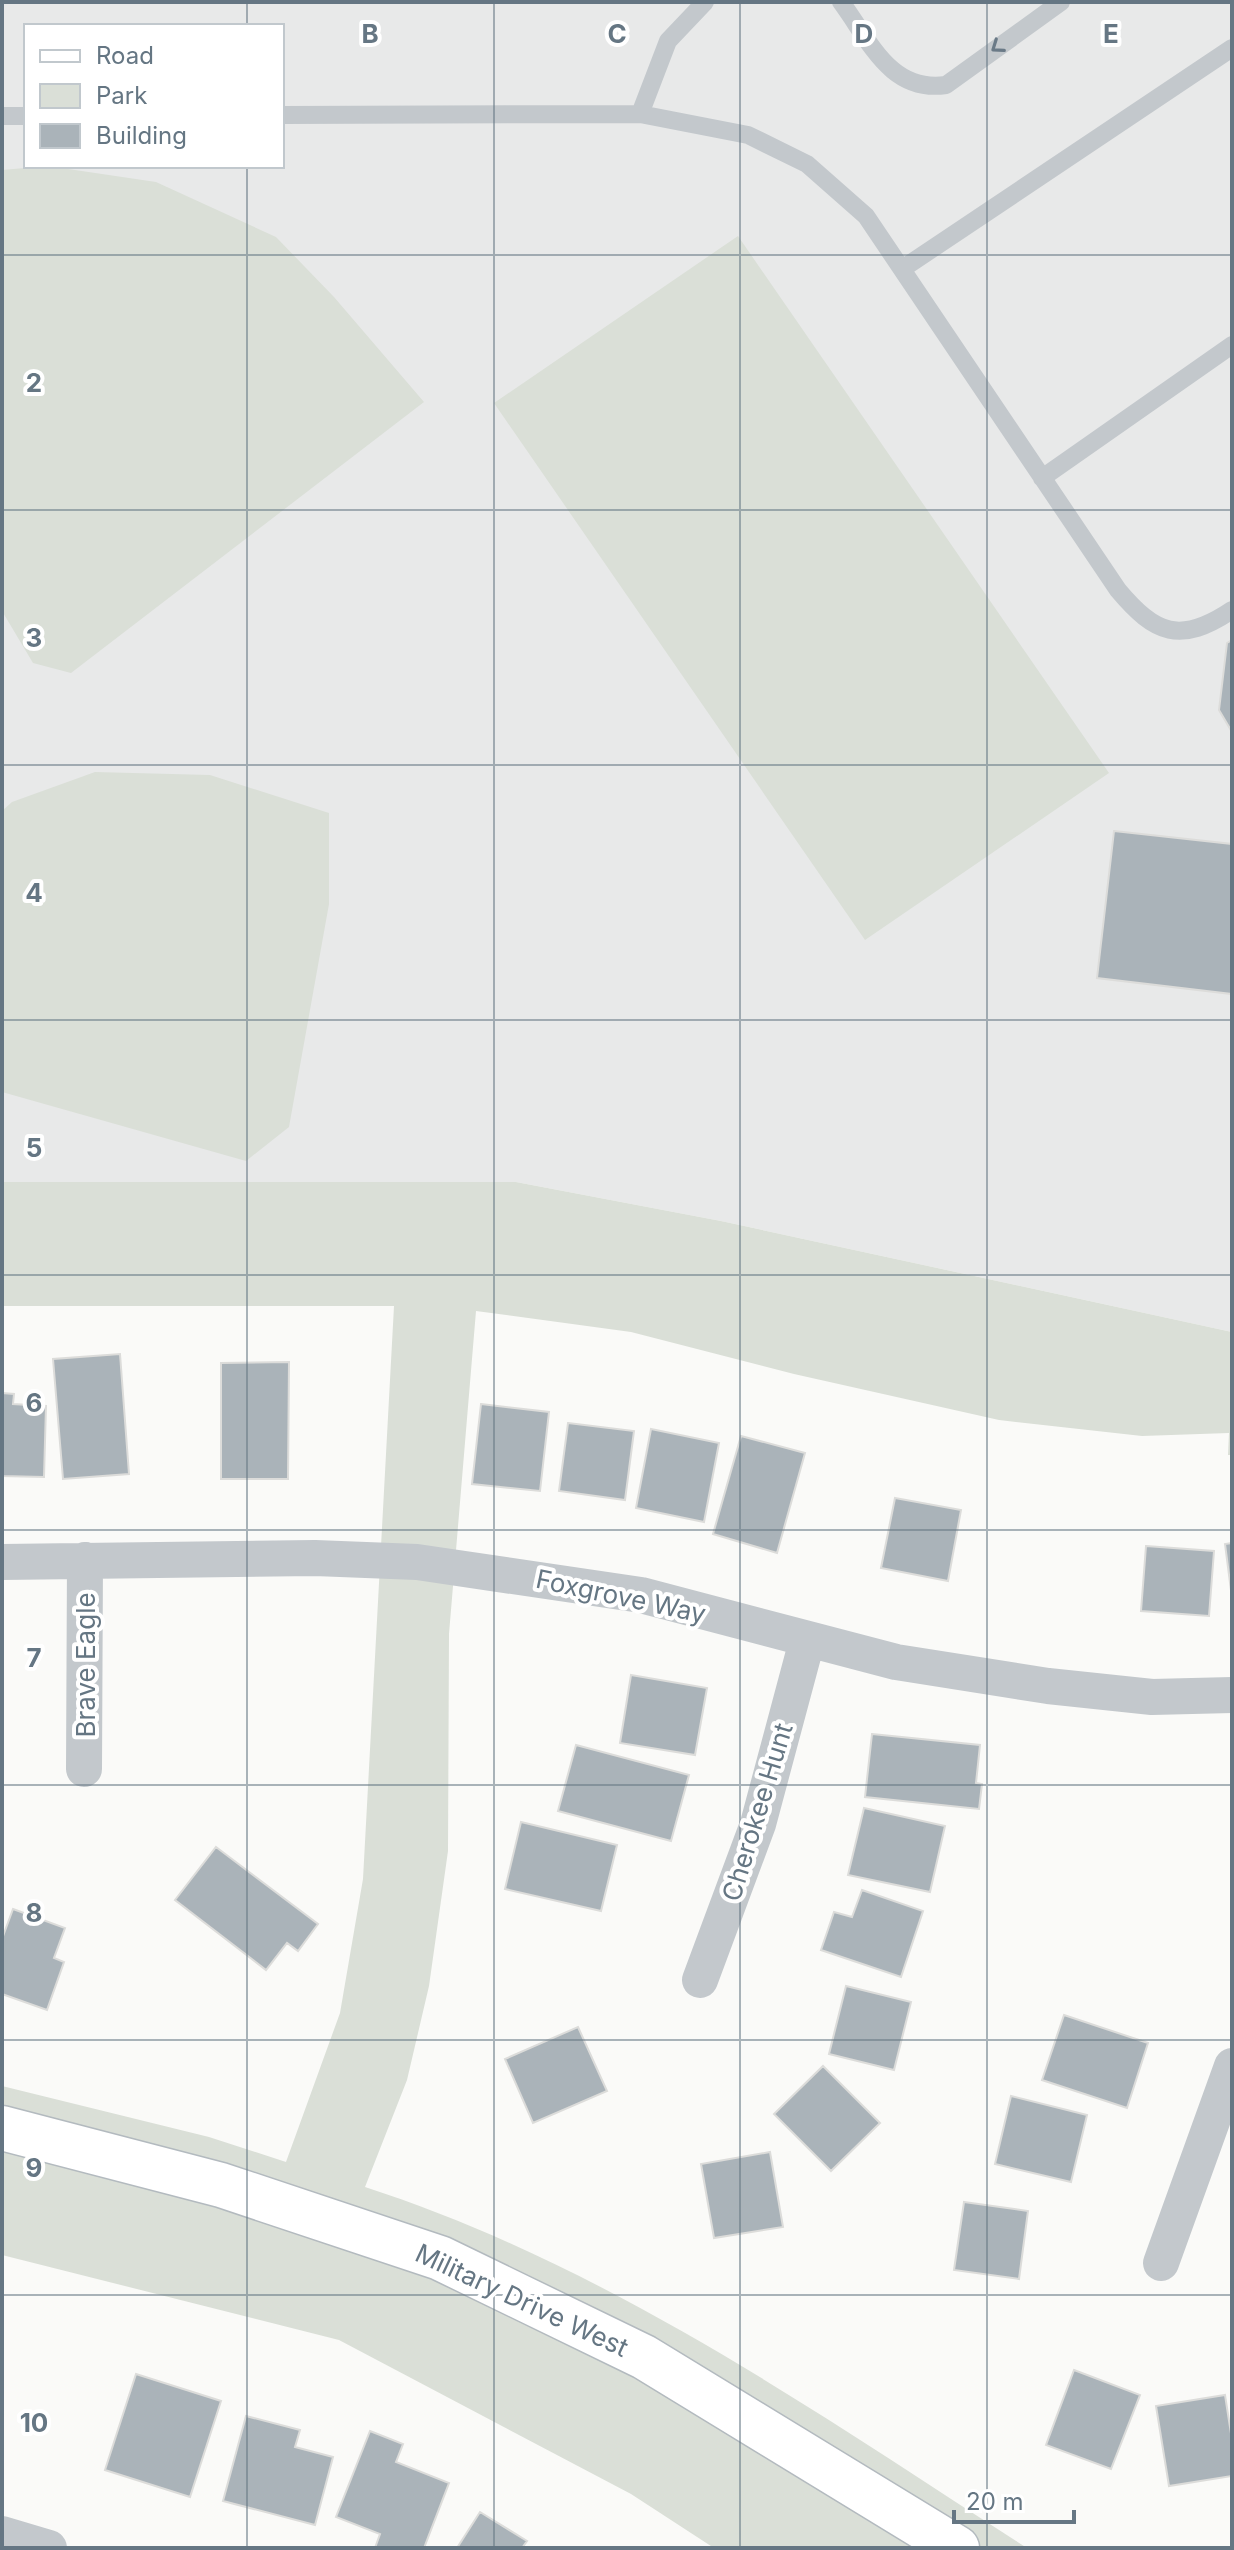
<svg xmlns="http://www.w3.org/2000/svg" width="1234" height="2550" viewBox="0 0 1234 2550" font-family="Inter,sans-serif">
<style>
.built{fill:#e8e9e9;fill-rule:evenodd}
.green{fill:#dadfd7}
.building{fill:#aab3b9;stroke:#dcdcda;stroke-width:2}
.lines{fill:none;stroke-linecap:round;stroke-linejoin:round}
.secondary-casing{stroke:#b3babf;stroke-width:47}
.lane{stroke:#c3c8cc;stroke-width:18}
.street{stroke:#c3c8cc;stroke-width:36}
.secondary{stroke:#fff;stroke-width:44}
.oneway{stroke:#6a7a87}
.grid{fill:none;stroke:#657683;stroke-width:2;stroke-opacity:0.55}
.labels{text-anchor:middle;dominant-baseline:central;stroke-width:8;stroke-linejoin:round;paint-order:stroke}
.street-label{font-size:26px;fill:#657683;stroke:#fff}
.grid-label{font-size:26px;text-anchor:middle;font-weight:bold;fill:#657683;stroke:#fff;stroke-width:8;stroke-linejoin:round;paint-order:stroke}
</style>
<rect width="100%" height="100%" fill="#fafaf8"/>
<path class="built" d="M2 2H1232V1332L721 1221 516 1182H2ZM26 26H282V166H26Z"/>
<path class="green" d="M48 166 156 182 276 237 334 297 424 402 71 673 33 663 2 611V170Z
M738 236 1109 773 865 940 494 403Z
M95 772 210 775 329 813V904L289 1127 246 1161 2 1092V811L12 802Z
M2 1182H516L721 1221 1232 1332V1455H1228L1229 1433 1142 1436 999 1420 794 1374 631 1332 476 1311 449 1634 448 1851 429 1986 407 2080 365 2187C606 2265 816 2412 1027 2548H714L631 2494 339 2340 2 2255V2086L209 2137 286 2162 340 2013 363 1879 394 1306H2Z"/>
<path class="building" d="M1232 640V732L1219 710 1227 643Z
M1114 831 1232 844V994L1097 978Z
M120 1354 129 1474 63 1479 53 1359Z
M289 1362 288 1479H221V1363Z
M2 1393 14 1394 13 1404 46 1406 44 1477 2 1476Z
M481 1404 549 1412 540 1491 472 1484Z
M568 1423 634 1431 625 1500 559 1491Z
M651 1429 719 1443 704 1522 636 1508Z
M741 1436 805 1453 777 1553 713 1534Z
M895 1498 961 1510 948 1581 881 1568Z
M1232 1543V1598L1225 1544Z
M1146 1546 1214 1551 1209 1616 1141 1611Z
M631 1675 707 1688 695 1755 620 1743Z
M872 1734 980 1745 976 1783 982 1784 979 1809 865 1797Z
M576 1745 689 1775 671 1841 558 1811Z
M864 1808 945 1826 930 1892 848 1875Z
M521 1822 617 1845 601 1911 505 1889Z
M216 1847 318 1924 298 1951 287 1943 266 1970 175 1900Z
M862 1890 923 1911 901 1977 821 1950 834 1912 852 1917Z
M13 1909 65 1928 54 1958 64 1962 47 2010 2 1994V1939Z
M846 1986 911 2002 894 2070 829 2054Z
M1064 2015 1148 2043 1127 2108 1042 2080Z
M578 2027 607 2091 533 2123 505 2059Z
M823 2066 880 2123 831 2171 774 2114Z
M1011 2096 1087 2115 1071 2182 995 2164Z
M770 2152 783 2227 714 2238 701 2164Z
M964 2202 1028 2211 1019 2279 954 2270Z
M1074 2370 1140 2395 1111 2469 1046 2445Z
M136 2374 221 2401 190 2497 105 2470Z
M1225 2395 1232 2440V2476L1169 2486 1156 2406Z
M246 2416 300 2430 295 2447 333 2457 315 2525 223 2501Z
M370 2431 403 2444 396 2462 449 2483 424 2548H375L380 2534 336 2517Z
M480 2512 527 2541 522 2548H457Z"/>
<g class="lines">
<g class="secondary-casing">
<path id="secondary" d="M2 2128 221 2185 440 2258 644 2357 957 2548"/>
</g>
<path class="lane" d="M841 2C870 41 890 93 946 85L1061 2
M640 114 668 41 705 2
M282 115 640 114 748 135 807 164 866 216 1118 590C1155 634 1180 645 1232 610
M2 116H26
M902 269 1232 48
M1042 478 1232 345"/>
<path class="street" d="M2 1562 315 1558 417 1562 641 1595 896 1662 1048 1686 1152 1697 1232 1695
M84 1769 85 1560
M700 1980 758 1824 807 1641
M1161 2263 1232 2066
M2 2534 49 2548"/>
<use href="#secondary" class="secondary"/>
</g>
<defs><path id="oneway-chevron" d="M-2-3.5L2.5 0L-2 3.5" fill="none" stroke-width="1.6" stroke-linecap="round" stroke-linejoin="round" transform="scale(2)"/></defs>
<use class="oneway" href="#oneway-chevron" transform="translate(997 47) rotate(145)"/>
<path class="grid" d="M247 2V26M494 2V2548M740 2V2548M987 2V2548M247 166V2548M2 255H1232M2 510H1232M2 765H1232M2 1020H1232M2 1275H1232M2 1530H1232M2 1785H1232M2 2040H1232M2 2295H1232"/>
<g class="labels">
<g class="street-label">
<text transform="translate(621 1596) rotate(12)">Foxgrove Way</text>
<text transform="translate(85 1665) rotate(-90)">Brave Eagle</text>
<text transform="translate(757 1812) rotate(-73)">Cherokee Hunt</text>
<text transform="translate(522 2300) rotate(25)">Military Drive West</text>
</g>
</g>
<g class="grid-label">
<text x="370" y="43">B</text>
<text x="617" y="43">C</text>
<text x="864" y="43">D</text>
<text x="1111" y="43">E</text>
<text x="34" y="392">2</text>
<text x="34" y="647">3</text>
<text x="34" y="902">4</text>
<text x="34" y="1157">5</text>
<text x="34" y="1412">6</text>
<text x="34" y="1667">7</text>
<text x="34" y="1922">8</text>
<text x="34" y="2177">9</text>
<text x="34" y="2432">10</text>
</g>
<rect width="1234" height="2550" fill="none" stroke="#657683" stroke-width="8"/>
<rect x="24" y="24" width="260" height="144" fill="#ffffff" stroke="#c1c8cd" stroke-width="2"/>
<rect x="40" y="50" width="40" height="12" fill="#ffffff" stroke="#c1c8cd" stroke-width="2"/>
<text x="96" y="64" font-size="24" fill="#657683">Road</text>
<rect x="40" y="84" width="40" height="24" fill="#dadfd7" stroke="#c1c8cd" stroke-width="2"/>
<text x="96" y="104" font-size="24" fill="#657683">Park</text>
<rect x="40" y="124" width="40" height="24" fill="#aab3b9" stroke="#c1c8cd" stroke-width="2"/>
<text x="96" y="144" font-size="24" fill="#657683">Building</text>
<path d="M954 2510v12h120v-12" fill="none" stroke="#657683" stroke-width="4"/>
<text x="966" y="2510" font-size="24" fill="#657683" stroke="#ffffff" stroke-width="6" paint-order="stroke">20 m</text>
</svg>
